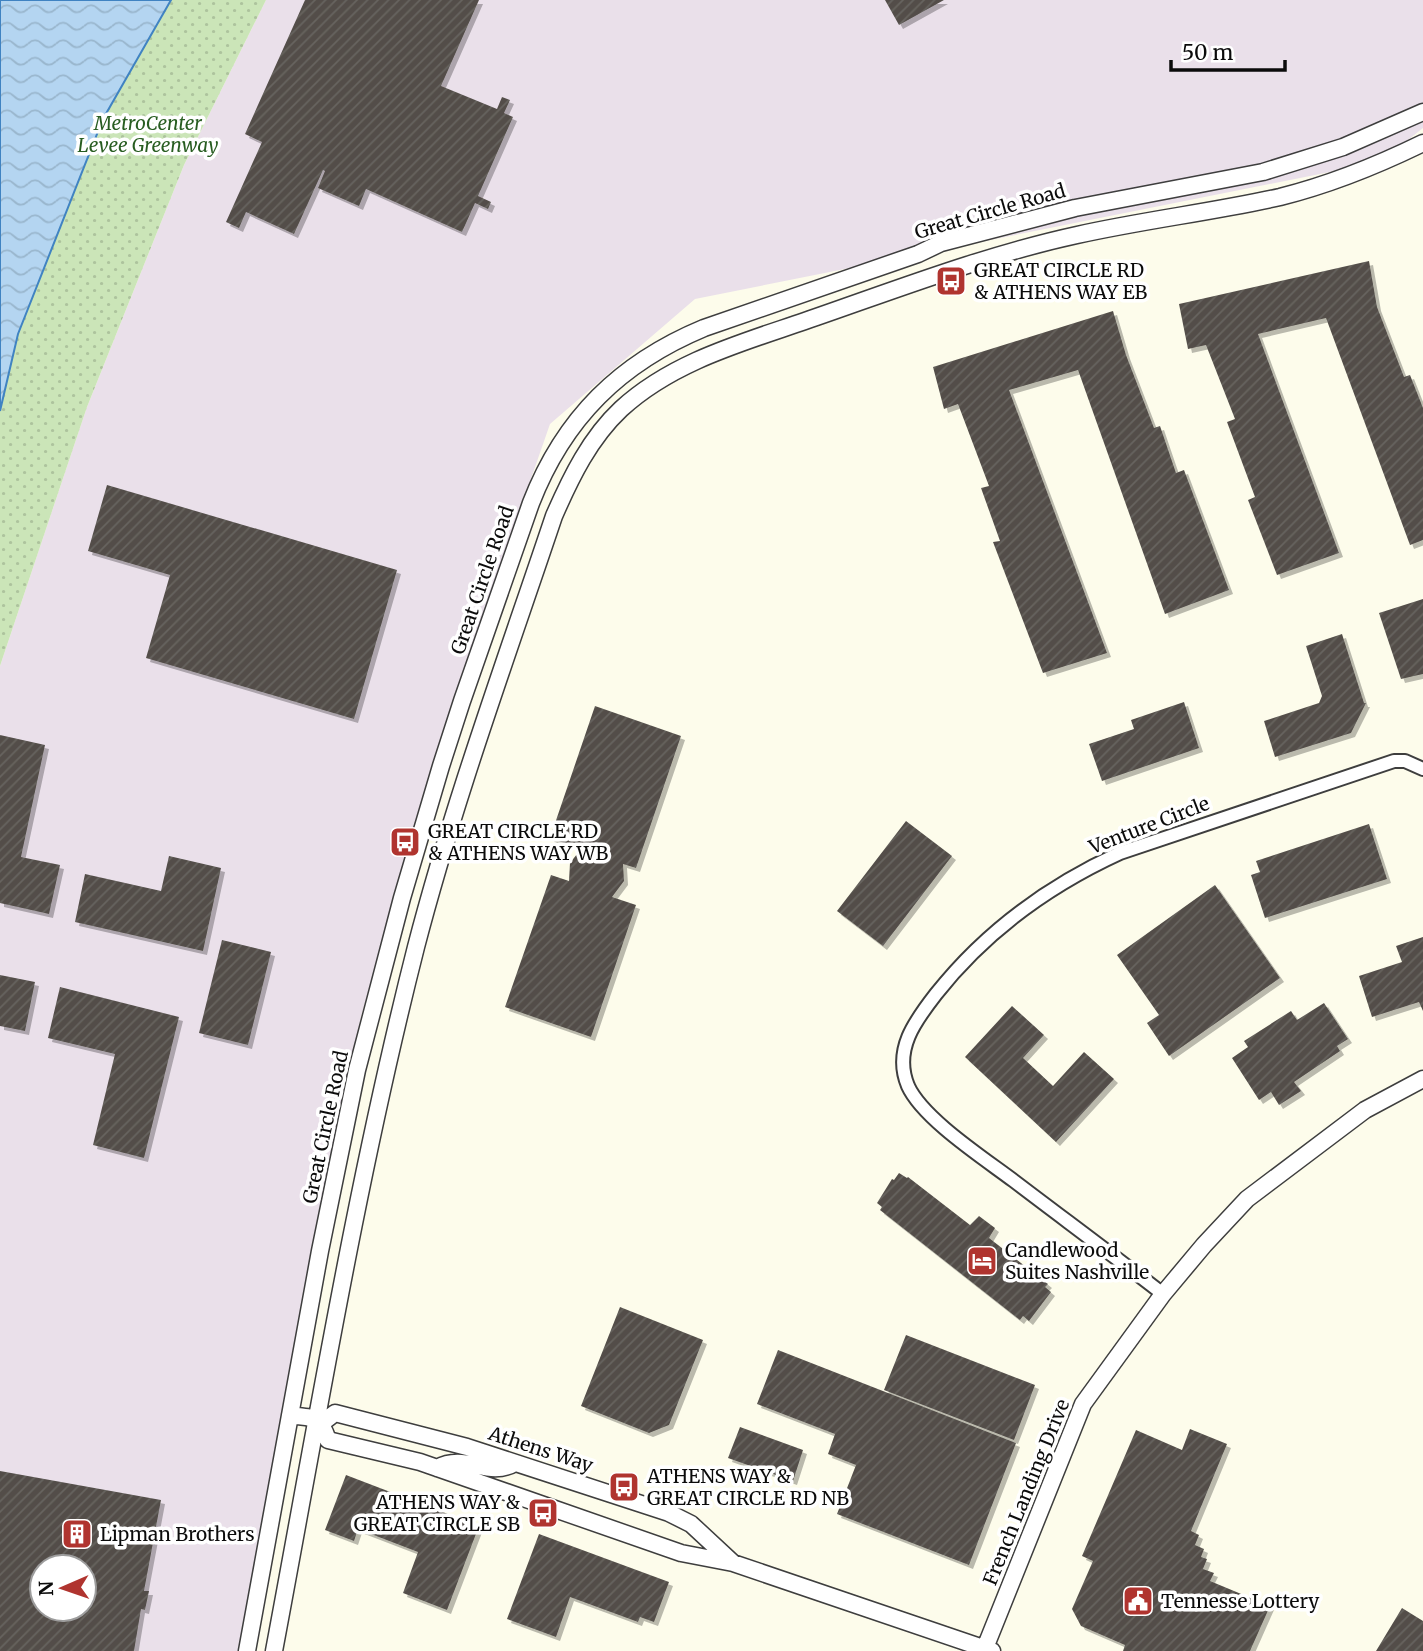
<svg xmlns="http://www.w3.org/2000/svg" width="1423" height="1651" viewBox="0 0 1423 1651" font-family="Merriweather,serif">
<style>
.industrial{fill:#eae0ea;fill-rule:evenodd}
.park{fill:url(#park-dots)}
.water{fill:url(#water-waves);stroke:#4083c2;stroke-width:2}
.building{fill:url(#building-hatch);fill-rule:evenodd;filter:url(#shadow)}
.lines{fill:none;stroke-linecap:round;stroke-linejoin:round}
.minor-casing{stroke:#3e3e3e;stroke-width:16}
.tertiary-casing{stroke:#3e3e3e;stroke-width:19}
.minor{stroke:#fff;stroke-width:12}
.tertiary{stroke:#fff;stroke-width:16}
.labels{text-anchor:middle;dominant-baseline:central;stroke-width:7;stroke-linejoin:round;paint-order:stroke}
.park-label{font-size:19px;font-style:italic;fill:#285d21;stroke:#fff}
.street-label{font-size:19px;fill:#0b0b0b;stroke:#fff}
.poi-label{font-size:19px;fill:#0b0b0b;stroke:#fff;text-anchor:start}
</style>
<defs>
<pattern id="park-dots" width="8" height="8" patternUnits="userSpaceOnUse" patternTransform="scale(1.75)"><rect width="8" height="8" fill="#cbe5b8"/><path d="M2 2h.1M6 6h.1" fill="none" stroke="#adc39d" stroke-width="1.8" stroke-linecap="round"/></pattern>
<pattern id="water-waves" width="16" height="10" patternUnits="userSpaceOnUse" patternTransform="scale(1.75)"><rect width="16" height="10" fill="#b4d5f1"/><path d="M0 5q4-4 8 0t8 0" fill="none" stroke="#99b6cd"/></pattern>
<pattern id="building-hatch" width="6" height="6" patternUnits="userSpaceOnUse" patternTransform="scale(1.75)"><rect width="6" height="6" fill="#534e49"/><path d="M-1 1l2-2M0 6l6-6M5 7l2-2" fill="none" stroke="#67635f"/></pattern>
<filter id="shadow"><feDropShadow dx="4" dy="4" stdDeviation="0" flood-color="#0004"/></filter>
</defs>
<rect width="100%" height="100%" fill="#fdfceb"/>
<path class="industrial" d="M266 0H1423V128L1380 162 695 299 550 424 477 634 412 836 361 1017 322 1199 238 1651H0V666L87 407 184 165ZM42 1567H84V1609H42Z"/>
<path class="park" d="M171 0H266L184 165 87 407 0 666V393L18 334 103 119Z"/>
<path class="water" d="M0 0H171L103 119 18 334 0 411Z"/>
<path class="building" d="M305 0H479L441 86 497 109 502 97 510 100 504 113 513 117 478 196 491 202 488 209 475 203 462 232 366 189 359 206 318 188 325 171 323 170 294 234 246 212 239 228 226 222 262 142 245 134Z
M885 0H944L899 25Z
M1369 261 1377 307 1404 377 1410 375 1423 408V540L1410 545 1326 318 1258 334 1339 553 1277 575 1248 500 1255 497 1227 422 1235 419 1206 345 1188 349 1179 304Z
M1113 311 1126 355 1154 428 1160 426 1176 473 1184 470 1229 590 1165 614 1078 370 1009 390 1107 653 1043 673 993 542 1000 541 981 488 989 486 958 404 944 409 933 367Z
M107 485 397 570 354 719 146 658 170 575 88 551Z
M1423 599V674L1401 679 1379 613Z
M1342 634 1364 703H1366L1351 733 1275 757 1264 721 1319 703 1322 696 1306 646Z
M1184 702 1199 748 1102 781 1089 744 1134 729 1131 720Z
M595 706 681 736 636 868 623 864 624 881 612 897 636 905 591 1037 505 1007 551 875 569 881 570 863 581 849 550 838Z
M0 735 45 745 21 857 60 865 49 914 0 903Z
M906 821 952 856 883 946 837 911Z
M1369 824 1387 879 1265 918 1251 875 1260 872 1256 861Z
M169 856 221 868 203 951 75 922 85 874 161 891Z
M1215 885 1280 978 1169 1056 1147 1023 1159 1015 1117 955Z
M1423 937V1011L1419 1002 1372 1017 1359 976 1402 962 1396 946Z
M222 940 271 952 248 1045 199 1033Z
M0 975 35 982 25 1031 0 1026Z
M60 987 179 1017 144 1158 93 1145 115 1054 48 1038Z
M1324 1003 1348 1039 1337 1046 1340 1051 1294 1082 1301 1091 1279 1105 1271 1092 1259 1100 1232 1058 1248 1047 1244 1041 1291 1011 1297 1020Z
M1012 1006 1044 1035 1023 1058 1053 1086 1084 1052 1114 1079 1056 1142 965 1057Z
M899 1173 907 1178 908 1177 970 1225 979 1216 995 1228 989 1238 1048 1284 1045 1287 1051 1292 1029 1321 1023 1316 1020 1320 880 1210 882 1207 877 1203 892 1179 894 1180Z
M620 1307 703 1340 669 1425 649 1433 581 1406Z
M906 1335 1035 1385 1014 1440 884 1390Z
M778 1350 1016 1443 969 1565 837 1514 856 1465 828 1454 835 1434 757 1404Z
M740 1427 803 1450 793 1481 728 1458Z
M1190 1429 1227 1444 1191 1531 1199 1535 1195 1545 1204 1549 1201 1557 1207 1559 1203 1569 1214 1573 1210 1581 1270 1606 1250 1651H1123L1125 1645 1081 1626 1072 1609 1093 1561 1082 1556 1136 1430 1182 1450Z
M0 1471 161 1500 144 1591H149L145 1610 141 1609 134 1651H0ZM42 1567H84V1609H42Z
M346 1475 479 1526 447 1610 403 1593 418 1552 358 1529 354 1541 325 1530Z
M539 1534 669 1582 654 1622 640 1617 638 1622 570 1597 556 1637 507 1619Z
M1402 1608 1423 1621V1651H1376Z"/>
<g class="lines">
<g class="minor-casing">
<path id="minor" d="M1163 1294C1114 1256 1064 1219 1014 1181 985 1159 923 1119 908 1086 893 1050 915 1021 936 994 985 932 1048 886 1120 853L1394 761H1405L1423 769"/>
</g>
<g class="tertiary-casing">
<path id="tertiary" d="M290 1415C315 1419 319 1414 328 1440L420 1462 681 1553 733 1563 992 1651
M322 1423 335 1413 467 1447 669 1513 691 1524 733 1563
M437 1468C466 1452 487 1479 515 1463
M985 1648 1083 1404 1163 1294 1204 1245 1247 1199 1365 1110 1423 1079
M247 1651 320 1251 357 1070 402 898 441 766 462 701 531 503C564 418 620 363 704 328L918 254 941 243 1075 208 1263 172 1343 147 1423 112
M274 1651C318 1416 357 1179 416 947 454 801 506 659 554 516 571 477 590 438 621 409 672 362 741 343 805 321 895 290 985 255 1077 235 1144 220 1213 212 1280 197 1328 185 1378 165 1423 143"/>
</g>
<use href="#minor" class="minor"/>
<use href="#tertiary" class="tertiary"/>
</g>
<defs>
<g id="bus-square" transform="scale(1.575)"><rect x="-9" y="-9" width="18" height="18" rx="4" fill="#b0342f" stroke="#fff"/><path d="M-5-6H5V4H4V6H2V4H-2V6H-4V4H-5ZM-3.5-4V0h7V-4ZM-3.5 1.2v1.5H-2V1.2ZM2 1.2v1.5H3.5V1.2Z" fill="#fff"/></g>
<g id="hotel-square" transform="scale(1.575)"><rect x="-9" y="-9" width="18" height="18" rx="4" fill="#b0342f" stroke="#fff"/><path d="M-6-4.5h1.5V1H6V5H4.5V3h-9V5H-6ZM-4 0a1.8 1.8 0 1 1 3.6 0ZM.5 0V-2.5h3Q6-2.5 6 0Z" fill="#fff"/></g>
<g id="building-square" transform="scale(1.575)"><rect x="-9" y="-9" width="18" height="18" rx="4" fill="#b0342f" stroke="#fff"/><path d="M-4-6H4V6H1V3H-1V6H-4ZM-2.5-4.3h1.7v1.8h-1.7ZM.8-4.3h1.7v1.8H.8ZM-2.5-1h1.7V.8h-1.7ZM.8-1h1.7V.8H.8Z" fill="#fff"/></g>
<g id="civic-square" transform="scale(1.575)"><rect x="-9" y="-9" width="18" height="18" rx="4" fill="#b0342f" stroke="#fff"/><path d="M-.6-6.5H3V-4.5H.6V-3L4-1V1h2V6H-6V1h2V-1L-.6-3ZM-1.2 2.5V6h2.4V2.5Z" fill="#fff"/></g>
</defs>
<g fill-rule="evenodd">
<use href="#bus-square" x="951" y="281"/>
<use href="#bus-square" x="405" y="842"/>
<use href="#hotel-square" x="982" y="1261"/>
<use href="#bus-square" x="624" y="1487"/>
<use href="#bus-square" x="543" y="1513"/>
<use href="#building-square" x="77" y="1534"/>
<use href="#civic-square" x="1138" y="1601"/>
</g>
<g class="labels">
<g class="park-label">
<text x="148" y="123">MetroCenter<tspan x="148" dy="22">Levee Greenway</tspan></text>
</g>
<g class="street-label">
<text transform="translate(990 211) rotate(-16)">Great Circle Road</text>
<text transform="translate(482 580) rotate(-71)">Great Circle Road</text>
<text transform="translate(1149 825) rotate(-21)">Venture Circle</text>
<text transform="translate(325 1127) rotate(-78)">Great Circle Road</text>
<text transform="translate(541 1449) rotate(18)">Athens Way</text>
<text transform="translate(1026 1492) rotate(-68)">French Landing Drive</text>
</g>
<g class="poi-label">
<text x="974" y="270">GREAT CIRCLE RD<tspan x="974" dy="22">&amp; ATHENS WAY EB</tspan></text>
<text x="428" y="831">GREAT CIRCLE RD<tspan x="428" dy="22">&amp; ATHENS WAY WB</tspan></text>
<text x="1005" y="1250">Candlewood<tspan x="1005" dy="22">Suites Nashville</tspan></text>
<text x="647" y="1476">ATHENS WAY &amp;<tspan x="647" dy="22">GREAT CIRCLE RD NB</tspan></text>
<text x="520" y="1502" text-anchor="end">ATHENS WAY &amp;<tspan x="520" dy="22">GREAT CIRCLE SB</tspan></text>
<text x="100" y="1534">Lipman Brothers</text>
<text x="1161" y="1601">Tennesse Lottery</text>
</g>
</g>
<g transform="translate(63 1588) rotate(268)"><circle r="33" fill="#ffffff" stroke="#9d9d9d" stroke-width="2"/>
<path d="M0-5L12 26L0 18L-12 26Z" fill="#b0342f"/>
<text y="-10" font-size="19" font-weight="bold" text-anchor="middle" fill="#0b0b0b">N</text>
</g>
<path d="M1171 60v10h114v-10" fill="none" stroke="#0b0b0b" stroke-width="3.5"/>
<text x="1182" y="60" font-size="21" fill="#0b0b0b" stroke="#ffffff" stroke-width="5" paint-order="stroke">50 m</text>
</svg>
